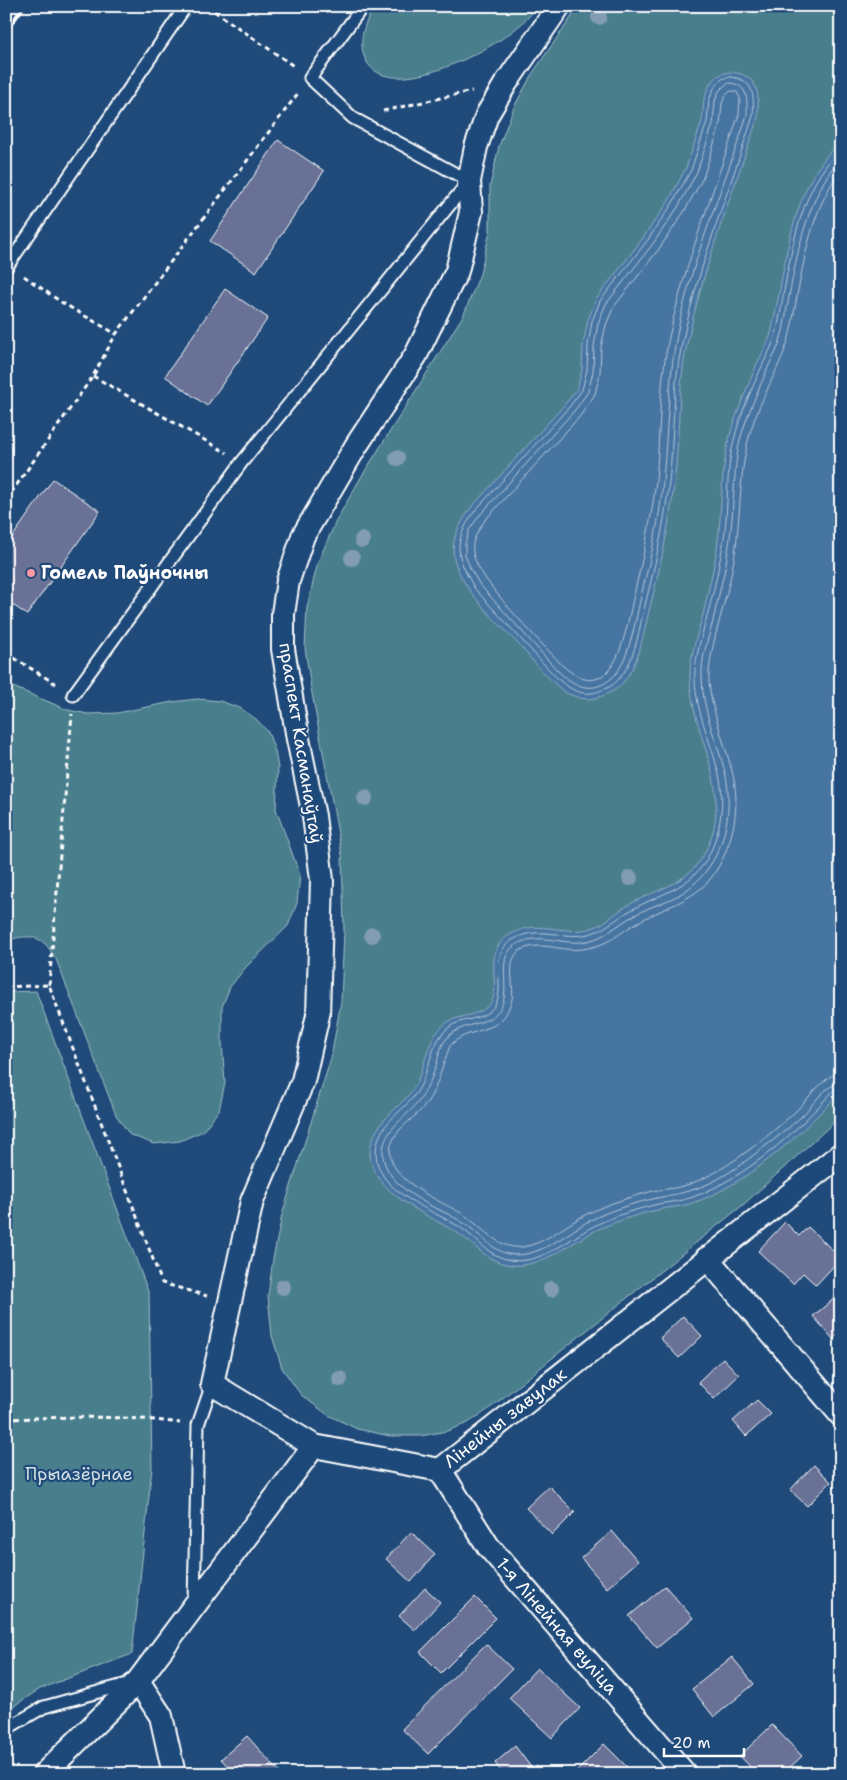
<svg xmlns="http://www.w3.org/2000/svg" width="847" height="1780" viewBox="0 0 847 1780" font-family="'Shantell Sans',sans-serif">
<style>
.green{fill:#4a7f8d;stroke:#a4bfc6}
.water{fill:#4675a2;stroke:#90acc7}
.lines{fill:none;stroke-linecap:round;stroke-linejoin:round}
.shore{stroke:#b5c8da;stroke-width:1}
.building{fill:#697196;stroke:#fff}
.service-casing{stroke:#fff;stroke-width:15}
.minor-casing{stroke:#fff;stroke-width:26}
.path{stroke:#fff;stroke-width:3;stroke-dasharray:5 4;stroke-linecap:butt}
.service{stroke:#1f4a7a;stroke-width:11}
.minor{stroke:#1f4a7a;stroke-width:22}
.rail{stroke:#fff;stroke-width:4}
.tree{fill:#819cb3}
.poi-dot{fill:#ff9aa2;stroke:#1f4a7a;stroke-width:2}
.labels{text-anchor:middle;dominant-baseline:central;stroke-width:4.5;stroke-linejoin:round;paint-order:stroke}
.poi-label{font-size:18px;font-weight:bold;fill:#fff;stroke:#1f4a7a;text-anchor:start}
.street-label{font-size:18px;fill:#fff;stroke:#1f4a7a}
.park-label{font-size:18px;fill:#d2dfe2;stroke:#1f4a7a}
</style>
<rect width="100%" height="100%" fill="#1f4a7a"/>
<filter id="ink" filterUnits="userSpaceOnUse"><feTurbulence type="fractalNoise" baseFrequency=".02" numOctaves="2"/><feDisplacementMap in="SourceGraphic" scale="10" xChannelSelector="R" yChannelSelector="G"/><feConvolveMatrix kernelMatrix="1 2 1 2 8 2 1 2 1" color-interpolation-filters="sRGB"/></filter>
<g filter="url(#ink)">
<path class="green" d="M375 6H537C532 14 526 20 519 26 494 49 383 109 364 56 358 38 365 22 375 6Z
M579 6H841V1116L743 1205 489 1409 468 1423 447 1431 421 1436H390L357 1429 328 1415 301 1395 282 1368 272 1336 268 1296 273 1259 282 1215 331 1058 341 1001 344 931 342 855 311 688 305 648 307 607 318 562 336 521 360 479 464 314 480 274 490 231V186L499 146 514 107 532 74Z
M6 684 68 710 88 714 117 713 172 702 197 699 220 701 240 708 256 719 268 732 275 751 278 768 276 809 300 875 297 903 288 926 246 967 230 987 222 1007V1043L225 1083 219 1110 203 1131 180 1141 154 1144 130 1135 116 1115 56 959C52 954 49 947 44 943 34 934 17 936 6 942Z
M36 991 149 1294 152 1468 132 1654 40 1689 6 1711V992Z"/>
<path class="water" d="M729 72C759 74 759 92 758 117 733 192 703 267 687 344 677 390 680 438 674 485 669 529 659 572 648 615 643 637 638 666 622 684 613 693 598 699 586 699 578 698 569 695 562 690 546 677 533 660 519 645 497 621 461 590 454 558 450 539 461 523 470 509L566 403 577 389 582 370 583 345 588 320 596 299 643 238 668 202 686 168 702 121 704 99 710 84 719 75Z
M841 138V1091C804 1132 742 1189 689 1204 680 1207 670 1207 662 1209 641 1213 620 1220 601 1228 567 1243 532 1280 492 1259 479 1252 469 1240 456 1232 423 1212 347 1182 377 1130 386 1114 403 1104 413 1089 426 1069 425 1040 445 1024 457 1015 475 1017 487 1007 507 990 477 953 511 934 536 920 557 933 583 930 600 928 609 918 622 909 659 885 695 887 711 838 730 781 691 733 690 677 690 656 697 635 703 615 707 597 711 579 715 561 723 520 719 474 730 435 737 411 747 389 756 366 761 355 768 344 771 333 783 283 786 230 809 183 817 167 830 152 841 138Z"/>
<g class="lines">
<path class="shore" d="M730 77C755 79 754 96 753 116 729 192 698 266 682 344 672 390 674 437 669 483 664 528 654 570 643 613 638 635 634 663 618 680 614 685 608 688 602 690 582 699 567 688 553 674L475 589C456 556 452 544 474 512L570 406 582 390 587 370 588 345 592 321 600 301 647 241 672 204 691 170 707 122 709 100 714 88 722 79Z
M730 83C749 85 747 100 747 115 723 191 688 266 675 346 668 390 667 436 663 481 660 517 652 553 643 588 637 611 630 661 613 677 592 696 574 686 557 670L480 585 471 570 465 555V544L469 530 479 516 575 410 588 392 593 372 594 346 598 323 606 304 652 245 678 207 697 172 713 124 715 101 719 91 725 85Z
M731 91 737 92 740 98 739 114C715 189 684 264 668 342 659 387 660 435 656 481 652 515 645 549 637 582 631 605 624 655 608 671 591 688 576 677 562 665 542 643 475 578 473 552 471 540 479 530 485 520L581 415 595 394 600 373 601 347 606 325 613 308 659 249 684 212 703 178 720 125 722 103 726 95Z
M841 146C832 158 822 170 815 183 798 215 791 252 785 286 781 304 780 323 774 340 771 348 767 356 763 364 752 388 740 414 734 440 725 472 729 506 724 538 720 562 715 586 709 609 704 629 697 649 695 670 693 707 711 740 719 775 724 796 722 817 716 837 702 886 669 889 631 910 615 919 603 932 584 935 560 938 537 926 514 939 483 956 512 992 490 1011 478 1021 460 1018 448 1028 430 1042 430 1072 417 1092 406 1109 384 1120 378 1140 364 1191 433 1208 464 1230 476 1239 485 1251 500 1257 535 1272 568 1238 598 1224 617 1215 637 1209 658 1204 670 1202 682 1201 693 1197 749 1176 795 1133 835 1089L841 1088
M841 156C807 200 799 244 789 297 786 311 785 327 780 341 778 349 773 357 769 365 759 389 747 414 740 440 735 460 735 481 733 502 732 526 729 549 724 573 720 590 716 608 712 625 707 642 701 659 702 677 702 711 717 741 725 772 730 793 729 814 724 834 717 860 701 883 677 896 661 904 643 909 628 919 612 929 601 940 581 942 560 944 540 933 519 943 493 955 512 987 501 1007 490 1027 463 1021 448 1037 439 1046 439 1058 435 1069 431 1080 426 1092 419 1101 407 1117 385 1128 383 1150 381 1177 412 1196 433 1207 446 1213 461 1220 472 1229 483 1238 493 1250 508 1254 537 1260 565 1234 589 1221 610 1210 634 1203 657 1198 676 1194 690 1192 708 1184 727 1175 744 1163 760 1150 774 1140 789 1128 802 1116 814 1104 824 1086 841 1082
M841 169C813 209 806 249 797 296 794 312 792 329 787 344 775 378 754 410 747 445 738 486 741 528 732 570 726 602 712 639 709 671 708 689 713 707 718 724 722 740 728 755 732 771 741 805 734 841 716 871 699 899 667 906 640 921 618 933 609 946 582 949 562 952 543 941 523 949 504 957 515 984 512 999 511 1004 508 1010 506 1014 494 1034 465 1028 450 1046 442 1065 439 1086 426 1104 417 1117 399 1126 393 1140 376 1175 438 1200 461 1213 480 1224 497 1250 522 1247 546 1244 567 1223 589 1213 609 1203 631 1197 653 1191 663 1189 673 1189 683 1186 706 1180 730 1164 749 1150 765 1138 781 1125 796 1111 806 1101 815 1088 827 1079 831 1075 835 1074 841 1074"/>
</g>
<path class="building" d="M278 140 324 171 256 272 210 241Z
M225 289 268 318 207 406 165 376Z
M53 479 100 511 27 615 6 600V546Z
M785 1222 799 1236 808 1227 841 1258 816 1285 803 1273 793 1284 758 1251Z
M841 1293V1332L833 1339 813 1316Z
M683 1316 702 1336 679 1358 660 1338Z
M723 1358 739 1375 714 1399 698 1382Z
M757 1400 771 1414 746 1436 733 1421Z
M814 1465 831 1482 807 1506 790 1490Z
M549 1486 575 1512 552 1535 526 1508Z
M612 1531 638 1561 607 1588 581 1558Z
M411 1532 435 1554 411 1582 386 1559Z
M665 1586 693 1618 657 1648 629 1616Z
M425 1588 440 1602 415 1630 399 1616Z
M475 1597 496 1618 441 1673 420 1652Z
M486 1644 512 1669 428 1754 402 1729Z
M732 1657 754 1684 714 1717 692 1689Z
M537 1668 580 1708 552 1738 509 1698Z
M772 1725 802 1756 783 1774H757L740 1756Z
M247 1736 281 1774H235L221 1759Z
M604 1744 632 1772 630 1774H574Z
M515 1746 536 1774H503L495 1763Z"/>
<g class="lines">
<g class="service-casing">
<path id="service" d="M6 268 186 6
M73 695 242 462 469 181 353 118 310 78 363 6
M194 1602 198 1425 212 1384
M6 1729 44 1707 131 1683"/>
</g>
<g class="minor-casing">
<path id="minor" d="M707 1258 841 1415
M314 1446 212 1384 252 1201 303 1081 318 1015 322 880 314 816 298 739 283 649V614L288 581 303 536 356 446 416 355 457 271 471 212 469 181 476 147 487 115 506 83 559 6
M440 1470 488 1546 685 1774
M138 1681 161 1716 174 1774
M44 1774 138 1681 314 1446 440 1470 841 1154"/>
</g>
<path class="path" d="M207 6 295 67
M383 111 472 91
M24 276 61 302 116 334
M93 376 227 453
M6 500 93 376 116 334 299 92
M6 653 56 684
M49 985 72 714
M6 987 49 985 162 1283 207 1296
M6 1419C64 1417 123 1415 180 1423"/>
<use href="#service" class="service"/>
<use href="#minor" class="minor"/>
<path class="rail" d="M6 31 24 6"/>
</g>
<g class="tree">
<circle cx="599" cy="17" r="8"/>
<circle cx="397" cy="458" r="8"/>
<circle cx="362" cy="540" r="8"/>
<circle cx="352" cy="558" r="8"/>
<circle cx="365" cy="798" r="8"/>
<circle cx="630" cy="878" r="8"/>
<circle cx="372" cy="935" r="8"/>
<circle cx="283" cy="1287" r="8"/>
<circle cx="551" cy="1289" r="8"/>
<circle cx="340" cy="1379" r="8"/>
</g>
</g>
<circle class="poi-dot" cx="31" cy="573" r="5"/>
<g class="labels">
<g class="poi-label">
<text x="41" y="573">Гомель Паўночны</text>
</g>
<g class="street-label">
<text transform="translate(301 743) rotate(81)">праспект Касманаўтаў</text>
<text transform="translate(505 1418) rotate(-38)">Лінейны завулак</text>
<text transform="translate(557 1626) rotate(49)">1-я Лінейная вуліца</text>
</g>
<g class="park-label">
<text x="79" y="1474">Прыазёрнае</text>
</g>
</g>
<rect width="847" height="1780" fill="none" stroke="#1f4a7a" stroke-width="25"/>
<rect x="12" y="12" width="822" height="1755" fill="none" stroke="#fff" stroke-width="2" filter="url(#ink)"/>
<path d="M664 1748v8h80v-8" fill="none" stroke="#ffffff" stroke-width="2.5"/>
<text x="672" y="1748" font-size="15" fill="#ffffff" stroke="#1f4a7a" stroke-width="4" paint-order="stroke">20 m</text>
</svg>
